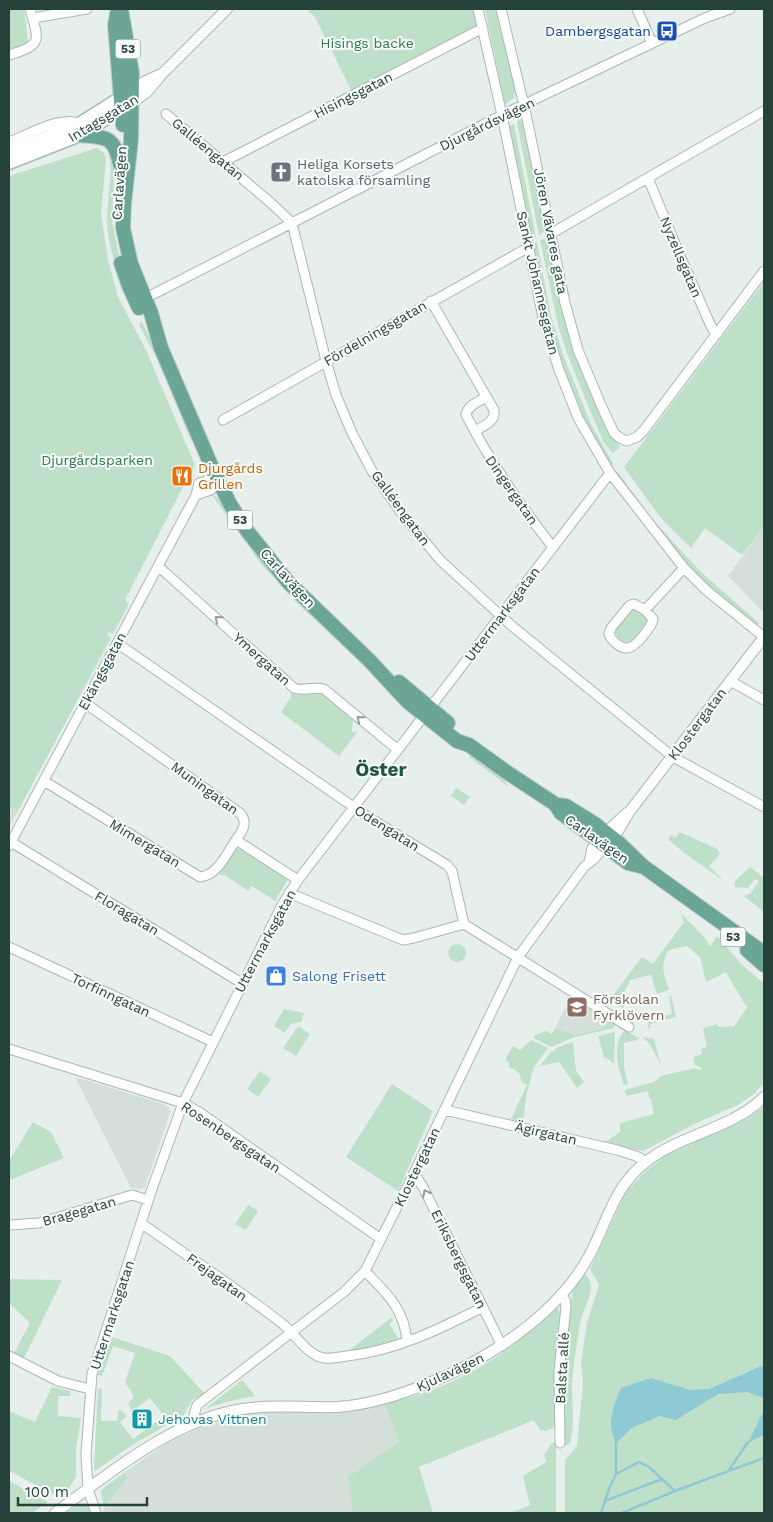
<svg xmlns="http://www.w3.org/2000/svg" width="773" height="1522" viewBox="0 0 773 1522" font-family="'Work Sans',sans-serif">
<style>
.built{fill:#d4dfda}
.green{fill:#bfe0c8}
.water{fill:#8ec9d4}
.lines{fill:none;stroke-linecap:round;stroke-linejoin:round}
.stream{stroke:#8ec9d4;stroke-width:2.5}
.minor-casing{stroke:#a8b8b2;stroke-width:11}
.tertiary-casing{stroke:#a8b8b2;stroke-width:12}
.secondary-casing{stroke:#a4bbb3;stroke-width:15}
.primary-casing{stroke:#c2cac8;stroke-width:16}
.minor{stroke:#fff;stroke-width:9}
.tertiary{stroke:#fff;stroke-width:10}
.secondary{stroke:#fff;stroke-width:12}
.primary{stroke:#6aa596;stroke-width:14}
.oneway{stroke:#92a09c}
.labels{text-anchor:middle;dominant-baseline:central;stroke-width:4;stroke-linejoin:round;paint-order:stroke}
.shield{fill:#f7fbf9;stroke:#637a73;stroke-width:1}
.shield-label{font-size:12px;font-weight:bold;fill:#24423a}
.transit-label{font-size:14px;fill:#164399;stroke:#f7fbf9;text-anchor:end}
.park-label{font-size:14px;fill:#2d7a4b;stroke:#f7fbf9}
.street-label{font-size:14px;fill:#24423a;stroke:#f7fbf9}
.worship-label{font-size:14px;fill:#5b616d;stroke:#f7fbf9;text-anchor:start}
.food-label{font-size:14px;fill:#c56008;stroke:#f7fbf9;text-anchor:start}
.shop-label{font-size:14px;fill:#366cbe;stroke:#f7fbf9;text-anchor:start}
.education-label{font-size:14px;fill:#785e54;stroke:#f7fbf9;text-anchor:start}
.culture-label{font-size:14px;fill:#0d838f;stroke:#f7fbf9;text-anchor:start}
.district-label{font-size:19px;font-weight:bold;fill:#1f5548;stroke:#f7fbf9}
</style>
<rect width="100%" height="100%" fill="#e6efeb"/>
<path class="built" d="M764 527V613L728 576Z
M9 806 18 811 9 828Z
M571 997 608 1020 603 1028 576 1035 555 1028Z
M75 1077 163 1104 169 1108 170 1113 145 1187 141 1189 131 1188Z
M384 1403 399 1442 348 1477 353 1513H103L105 1506 126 1478 125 1472 164 1445 197 1429 243 1414 281 1409 337 1412Z"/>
<path class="green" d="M9 9H24L28 44 10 49Z
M306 9H473L477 25 351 90 315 17Z
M485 9H497L515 90 514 98 505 104Z
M525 118 546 231 539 235 517 123 518 121Z
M514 124 536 238 532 240 509 127Z
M97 148 104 153 106 159 101 213 108 260 118 297 146 350 195 465 192 471 194 475 189 486 184 485 125 600 129 604 113 634 109 632 107 635 111 638 18 811 9 806V176Z
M107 148 115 153 112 221 124 281H120C115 262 107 241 107 221 107 197 115 170 107 148Z
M549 237 574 350 596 405 610 434 620 447 613 453 604 443 593 418 566 351 558 325 540 240Z
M537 242 551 316 564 357 591 424 613 463 612 468C605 456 597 444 590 432 561 376 541 306 534 244Z
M764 282V527L742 555 705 528 691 548 660 517 624 467Z
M141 321 157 350 197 448 190 438 156 357 139 325Z
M615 472H618L652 519 700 571 759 623 756 627 721 599 683 562Z
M212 495 219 498 242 534 364 660 371 673 295 601 261 564Z
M635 608 648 620 647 625 630 644C621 642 616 637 614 629L630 609Z
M291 691 296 695 315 692 323 695 353 720 352 732 358 731 339 756 281 712 291 697Z
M471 753 500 774 509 787 469 757Z
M456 788 470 797 464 805 451 796Z
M680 832 717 849 720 854 709 866 724 881 684 853 668 839 671 835 675 838Z
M243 848 285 876 287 881 275 901 252 886 248 891 225 875H219L237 849Z
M750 867 764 878V912L744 896 750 894 759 881 755 879 748 888 735 887V881Z
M680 912 706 939 710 947 717 936 743 966 764 983V1082L755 1093 738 1105 694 1124 643 1151 604 1143 620 1132V1123L654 1114 651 1099 649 1098 648 1091 626 1096 625 1090 654 1082 661 1076 695 1068 701 1070 702 1068 695 1065 693 1057 702 1054 701 1049 707 1047 703 1028 717 1024 719 1027 734 1026 747 1008 726 972 706 982 700 957 687 946 669 950C659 965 664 973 669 990L657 994 651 975 630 980 624 993V1009L610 999 642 957 653 964 684 922Z
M448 953a9 9 0 1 1 18 0a9 9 0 1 1-18 0Z
M671 996 676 1017 650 1024 651 1028 649 1029 647 1020 672 1014 669 997Z
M284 1009 304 1013 301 1022 291 1024 284 1033 274 1026Z
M608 1020 615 1024 614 1028 575 1037 551 1047 534 1038 535 1035 546 1031 552 1034 555 1028 576 1035 603 1028Z
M298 1026 310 1034 296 1056 283 1048Z
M625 1030 640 1039 624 1043V1067L628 1084 624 1085C618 1067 611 1046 625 1030Z
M615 1032 614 1064 610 1060 604 1057 598 1036Z
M642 1037 654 1039 661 1065 649 1043Z
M531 1040 548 1048 534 1067 526 1096 523 1123 504 1117 511 1119 527 1085 522 1082 519 1073 509 1067V1062L505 1060 513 1046 520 1050Z
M573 1042 576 1071 584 1082 577 1088 559 1062 540 1066C550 1052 555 1047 573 1042Z
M260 1071 271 1079 258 1097 247 1089Z
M392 1084 433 1111 398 1191 346 1157Z
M764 1107V1513H565V1460L577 1446 583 1383 581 1363 587 1323 599 1285 590 1269 626 1192 646 1171 667 1155 746 1119Z
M33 1122 51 1132 64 1158 10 1180 9 1161Z
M248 1205 258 1211 246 1230 235 1224Z
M584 1275 587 1276C598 1290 583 1308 580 1323 577 1344 573 1364 572 1385 572 1404 575 1425 570 1443L565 1446 563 1442V1369L569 1316 573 1289Z
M9 1279 62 1280 24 1358 14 1353 30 1323 9 1303Z
M558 1307 560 1313 555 1387 556 1422 553 1428 546 1431 540 1430 534 1420 419 1467 433 1513H353L348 1477 399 1442 384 1403C424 1398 479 1371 510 1347 527 1334 541 1320 558 1307Z
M391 1318 394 1320 389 1324 397 1336 398 1341 389 1344 386 1341 385 1345 350 1352 351 1349Z
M112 1337 170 1356 206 1395 193 1399 183 1416 132 1445 95 1471 94 1469 98 1388 102 1389 101 1421H117L118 1411 121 1410 127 1416 120 1422 133 1439 164 1416 150 1398 132 1411 128 1403 134 1397 125 1382 135 1353 113 1346 102 1376 98 1375Z
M242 1380 255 1396 231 1401 206 1408Z
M52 1387 70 1391V1396H58V1416L81 1418 76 1449V1477L69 1488 57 1496 9 1471V1411L35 1422Z
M555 1442 556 1446V1513H510L530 1505 523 1476 546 1462 544 1455 552 1443Z
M125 1472 127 1478 105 1506 103 1503 101 1490Z
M9 1481 48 1502 32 1513H9Z
M77 1505H85L90 1509V1513H66Z"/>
<path class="water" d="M764 1365V1398L747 1392 718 1394 676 1420 659 1416 632 1428 616 1443C606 1425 613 1406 621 1388L651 1378 690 1390 709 1389Z
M764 1410V1435L748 1443Z"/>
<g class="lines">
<path class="stream" d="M616 1443V1474
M729 1470 748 1442
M605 1501 662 1479
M601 1513 609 1489 616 1474 639 1462 649 1467 675 1491
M622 1513 675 1491 764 1458"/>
<g class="minor-casing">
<path id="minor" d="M478 9 502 115 542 313 558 367 578 418 610 473 684 568 706 590 764 637
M501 9 526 114 565 303 578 350 601 405 614 433 620 438 627 441 637 437 644 430 764 271
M637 9 652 43
M33 18 87 9
M9 55C43 45 39 41 30 9
M166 114 271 203 292 223 326 361 336 395 352 433 372 471 403 515 440 560 512 626 673 757 764 807
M9 142C26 136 63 114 79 124
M223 162 483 28
M648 178 681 258 710 324 716 335
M552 233 764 111
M142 300 502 115 705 18 730 9
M431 301 494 410C496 422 483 426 475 431
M486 397C478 402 467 406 466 415 491 463 519 504 552 546
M223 420 529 247
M196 495 211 490 218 481
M158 566 294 688C303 692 313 686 324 689L398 750
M645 610 653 619C652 626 636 648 627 648 621 649 611 640 609 634L611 628 630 605 634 604 645 610 684 568
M117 643 368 817 447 865 452 871 464 924 629 1027
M730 681 764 700
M85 703 241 814C248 824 242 831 236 840L298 880
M44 781 200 877C217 876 227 853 236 840
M11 842 243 984
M9 846 196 495 199 483 209 480 218 481
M589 862 592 848 598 840
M289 893 403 940 414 938 464 924
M9 947 213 1042
M9 1049 183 1103 199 1112 381 1239
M445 1110 617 1150 636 1156 647 1162
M414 1173 423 1187 502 1346
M141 1223C189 1257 238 1289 284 1325 296 1335 308 1356 324 1358 332 1359 340 1357 347 1356 395 1351 440 1329 483 1307
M9 1225 39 1223 132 1195 148 1200
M365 1271C386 1293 404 1308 407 1341
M9 1356 58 1381 90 1389
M196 1423 194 1415 197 1405 344 1292 365 1271 414 1173 518 957 584 867 594 859 605 846
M560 1443 559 1371 566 1307 565 1300 561 1294
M96 1513 88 1489 86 1454 92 1374 152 1189 183 1103 282 905 298 880 610 473"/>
</g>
<g class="tertiary-casing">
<path id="tertiary" d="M132 90 144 82 161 74
M132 103 147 92 162 74 227 9
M601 837 627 813
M609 842 618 831 630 811 764 637
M55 1513C111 1472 171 1421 242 1409 274 1404 305 1408 337 1407 368 1405 400 1395 429 1383 489 1359 558 1314 589 1256 608 1221 613 1187 647 1161 682 1134 732 1129 764 1097"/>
</g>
<g class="secondary-casing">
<path id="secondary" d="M9 153 79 124 128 93
M9 163 80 135 129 104"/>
</g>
<g class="primary-casing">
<path id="primary" d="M118 9 115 25 123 125
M121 9 132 73 131 140 124 204 123 228 131 264 151 313 161 348 211 465 230 504 248 532 288 582 369 660 408 702 457 741 469 745 508 773 555 804 561 813 628 863 644 867
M80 135C106 138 114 135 120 164
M121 263 129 286 139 308
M399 682 448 723
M558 805 566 806 595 824 620 844 644 867 764 953
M747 950 764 965"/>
</g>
<use href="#minor" class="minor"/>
<use href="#tertiary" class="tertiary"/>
<use href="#secondary" class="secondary"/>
<use href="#primary" class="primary"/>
</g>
<defs><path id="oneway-chevron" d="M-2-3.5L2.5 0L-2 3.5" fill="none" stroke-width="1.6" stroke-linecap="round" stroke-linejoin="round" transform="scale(1.25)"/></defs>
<g class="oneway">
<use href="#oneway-chevron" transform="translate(218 619) rotate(-139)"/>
<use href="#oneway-chevron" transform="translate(360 719) rotate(-140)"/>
<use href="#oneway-chevron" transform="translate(426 1193) rotate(-117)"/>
</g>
<defs>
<g id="bus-square" transform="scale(1.125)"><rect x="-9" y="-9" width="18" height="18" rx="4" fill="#1a4fb4" stroke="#f7fbf9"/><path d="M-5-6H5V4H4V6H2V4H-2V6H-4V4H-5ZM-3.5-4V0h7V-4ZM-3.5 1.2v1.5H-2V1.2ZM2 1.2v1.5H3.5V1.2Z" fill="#fff"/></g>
<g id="church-square" transform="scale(1.125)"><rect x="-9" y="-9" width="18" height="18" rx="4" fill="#6b7280" stroke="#f7fbf9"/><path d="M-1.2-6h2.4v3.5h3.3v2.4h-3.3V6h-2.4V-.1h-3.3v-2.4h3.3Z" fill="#fff"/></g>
<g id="restaurant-square" transform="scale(1.125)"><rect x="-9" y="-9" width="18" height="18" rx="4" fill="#e8710a" stroke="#f7fbf9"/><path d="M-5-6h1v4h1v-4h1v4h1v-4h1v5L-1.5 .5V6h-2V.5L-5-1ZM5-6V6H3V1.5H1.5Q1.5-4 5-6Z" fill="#fff"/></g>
<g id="shop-square" transform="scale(1.125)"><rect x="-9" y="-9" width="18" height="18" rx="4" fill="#3f7fe0" stroke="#f7fbf9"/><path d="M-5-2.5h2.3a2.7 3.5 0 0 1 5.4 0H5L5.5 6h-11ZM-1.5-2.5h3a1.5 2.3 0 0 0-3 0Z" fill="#fff"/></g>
<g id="school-square" transform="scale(1.125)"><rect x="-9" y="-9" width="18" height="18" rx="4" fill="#8d6e63" stroke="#f7fbf9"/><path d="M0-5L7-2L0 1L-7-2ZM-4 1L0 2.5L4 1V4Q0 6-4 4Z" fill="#fff"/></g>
<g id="building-square" transform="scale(1.125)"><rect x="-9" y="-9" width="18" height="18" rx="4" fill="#0f9aa8" stroke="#f7fbf9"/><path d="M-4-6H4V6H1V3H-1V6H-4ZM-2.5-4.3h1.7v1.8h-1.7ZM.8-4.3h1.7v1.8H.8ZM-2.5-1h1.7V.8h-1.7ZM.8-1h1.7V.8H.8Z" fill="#fff"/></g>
</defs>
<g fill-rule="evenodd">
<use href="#bus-square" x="667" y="31"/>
<use href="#church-square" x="281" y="172"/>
<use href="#restaurant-square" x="182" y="476"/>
<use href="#shop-square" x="276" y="976"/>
<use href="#school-square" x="577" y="1007"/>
<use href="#building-square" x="142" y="1419"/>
</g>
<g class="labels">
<g class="shield">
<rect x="115.5" y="39.5" width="25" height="19" rx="4"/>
<rect x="227.5" y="510.5" width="25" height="19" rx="4"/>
<rect x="720.5" y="927.5" width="25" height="19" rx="4"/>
</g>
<g class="shield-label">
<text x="128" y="49">53</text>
<text x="240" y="520">53</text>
<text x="733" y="937">53</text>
</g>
<g class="transit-label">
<text x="651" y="31">Dambergsgatan</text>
</g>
<g class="park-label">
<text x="367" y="43">Hisings backe</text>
<text x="97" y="460">Djurgårdsparken</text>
</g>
<g class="street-label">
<text transform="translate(353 95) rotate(-27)">Hisingsgatan</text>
<text transform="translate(103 118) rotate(-31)">Intagsgatan</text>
<text transform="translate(487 124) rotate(-26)">Djurgårdsvägen</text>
<text transform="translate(208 149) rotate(40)">Galléengatan</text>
<text transform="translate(119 183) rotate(-86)">Carlavägen</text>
<text transform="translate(551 231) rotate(79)">Jören Vävares gata</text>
<text transform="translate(681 257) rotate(67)">Nyzellsgatan</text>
<text transform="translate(538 283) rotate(77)">Sankt Johannesgatan</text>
<text transform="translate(375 333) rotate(-30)">Fördelningsgatan</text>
<text transform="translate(512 490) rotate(55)">Dingergatan</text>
<text transform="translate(401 508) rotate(54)">Galléengatan</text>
<text transform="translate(288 578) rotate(48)">Carlavägen</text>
<text transform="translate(502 614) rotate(-53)">Uttermarksgatan</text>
<text transform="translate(262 659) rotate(42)">Ymergatan</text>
<text transform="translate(102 671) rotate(-62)">Ekängsgatan</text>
<text transform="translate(697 724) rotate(-53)">Klostergatan</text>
<text transform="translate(205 788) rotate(36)">Muningatan</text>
<text transform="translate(387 828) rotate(32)">Odengatan</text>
<text transform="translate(597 839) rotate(35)">Carlavägen</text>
<text transform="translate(145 843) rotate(31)">Mimergatan</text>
<text transform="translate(127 913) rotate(31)">Floragatan</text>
<text transform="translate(265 941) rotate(-62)">Uttermarksgatan</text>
<text transform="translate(111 995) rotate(25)">Torfinngatan</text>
<text transform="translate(546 1133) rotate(13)">Ägirgatan</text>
<text transform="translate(231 1137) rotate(34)">Rosenbergsgatan</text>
<text transform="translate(417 1167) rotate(-64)">Klostergatan</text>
<text transform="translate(79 1211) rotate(-16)">Bragegatan</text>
<text transform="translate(459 1259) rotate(64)">Eriksbergsgatan</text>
<text transform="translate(217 1277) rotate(36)">Frejagatan</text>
<text transform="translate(112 1315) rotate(-72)">Uttermarksgatan</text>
<text transform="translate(562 1368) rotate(-87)">Balsta allé</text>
<text transform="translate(450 1372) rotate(-25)">Kjulavägen</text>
</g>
<g class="worship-label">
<text x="297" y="164">Heliga Korsets<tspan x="297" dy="16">katolska församling</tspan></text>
</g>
<g class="food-label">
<text x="198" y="468">Djurgårds<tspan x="198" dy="16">Grillen</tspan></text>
</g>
<g class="shop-label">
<text x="292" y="976">Salong Frisett</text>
</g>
<g class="education-label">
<text x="593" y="999">Förskolan<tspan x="593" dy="16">Fyrklövern</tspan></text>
</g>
<g class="culture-label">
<text x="158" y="1419">Jehovas Vittnen</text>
</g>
<g class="district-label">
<text x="381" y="769">Öster</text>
</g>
</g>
<rect width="773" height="1522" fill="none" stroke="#24423a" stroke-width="20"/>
<path d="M18 1497v8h129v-8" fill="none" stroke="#24423a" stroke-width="2.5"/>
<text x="25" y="1497" font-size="15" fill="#24423a" stroke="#f7fbf9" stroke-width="4" paint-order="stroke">100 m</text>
</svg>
